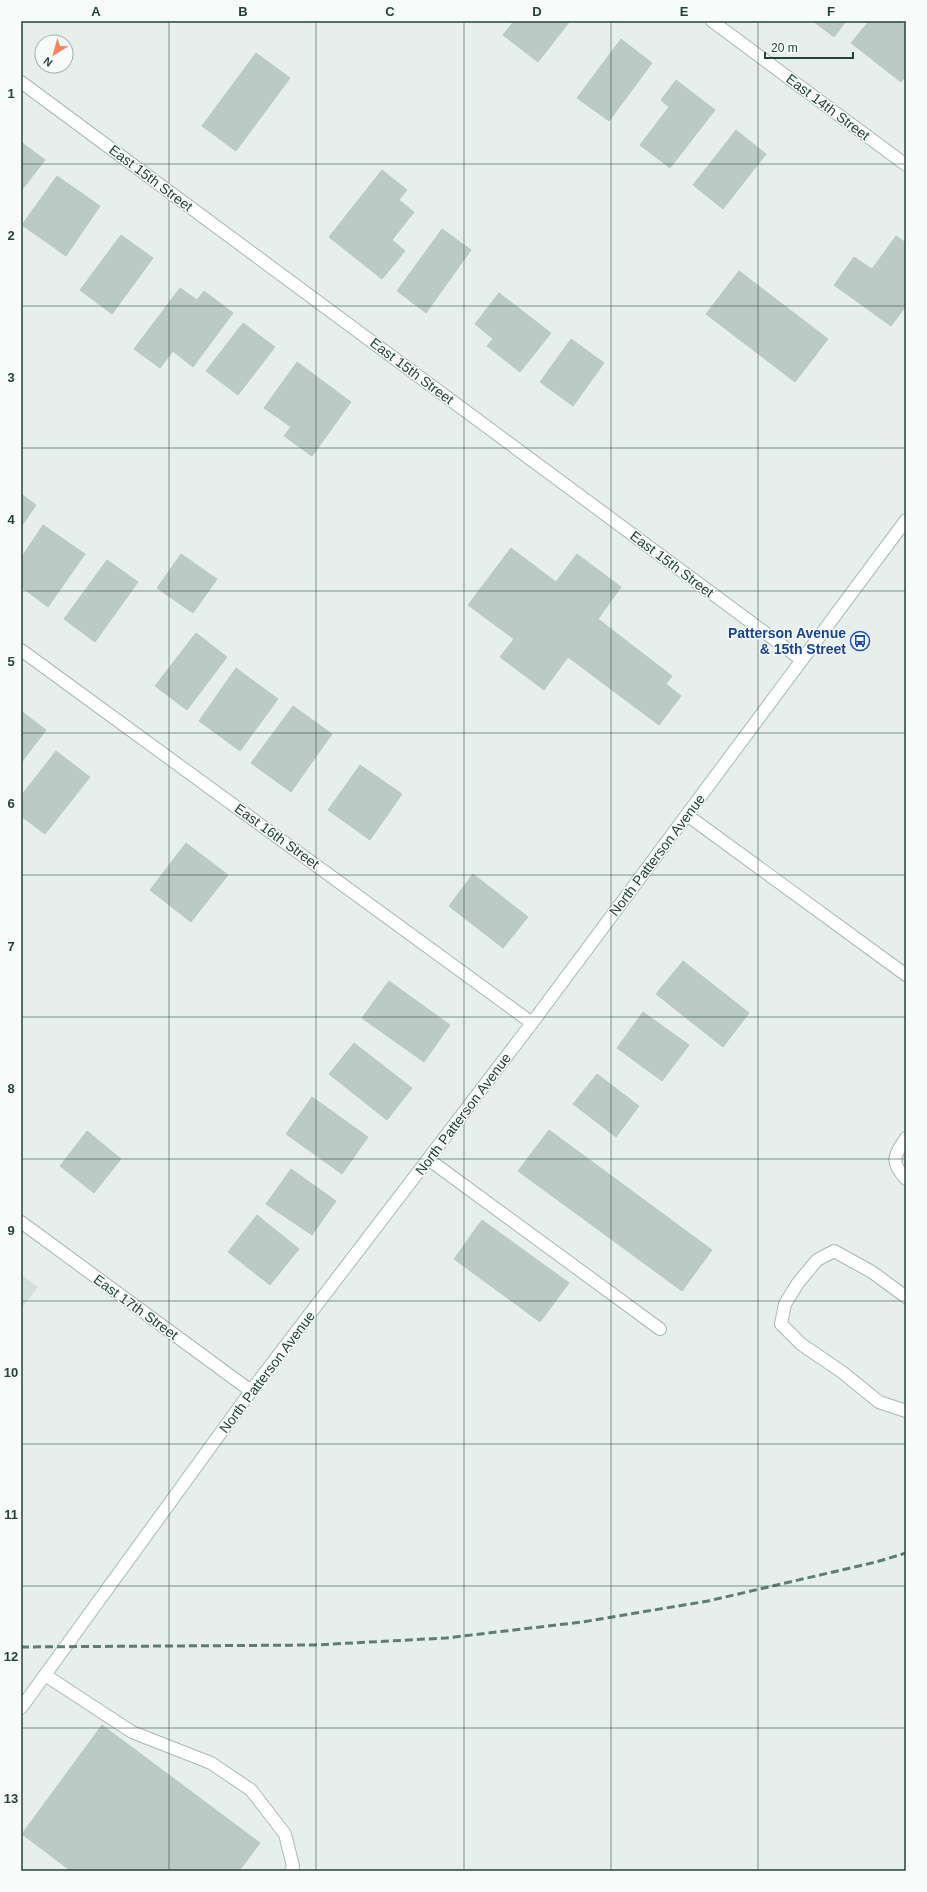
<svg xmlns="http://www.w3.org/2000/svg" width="927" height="1892" viewBox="0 0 927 1892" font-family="Helvetica,sans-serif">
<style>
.built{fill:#d4dfda}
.building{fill:#bbcac4;stroke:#b8c9c2}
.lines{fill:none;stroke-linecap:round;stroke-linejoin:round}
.lane-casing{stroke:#a8b8b2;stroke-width:14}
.street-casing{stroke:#a8b8b2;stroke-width:14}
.secondary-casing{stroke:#a4bbb3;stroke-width:14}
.lane{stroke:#fff;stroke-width:12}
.street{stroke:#fff;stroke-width:12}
.secondary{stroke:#fff;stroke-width:12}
.rail{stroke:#5f7d75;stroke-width:3;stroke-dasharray:8 4;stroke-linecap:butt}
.grid{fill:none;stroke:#24423a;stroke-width:1;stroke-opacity:0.55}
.labels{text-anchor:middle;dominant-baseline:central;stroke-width:3;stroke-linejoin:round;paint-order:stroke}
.street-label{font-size:14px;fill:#24423a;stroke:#f7fbf9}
.transit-label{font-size:14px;font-weight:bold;fill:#164399;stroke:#f7fbf9;text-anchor:end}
.neatline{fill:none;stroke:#24423a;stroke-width:1.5}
.grid-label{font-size:13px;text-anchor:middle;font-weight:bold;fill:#24423a}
</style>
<rect width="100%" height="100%" fill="#e6efeb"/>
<path class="built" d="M21 1275 38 1287 21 1309Z"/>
<path class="building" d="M514 21H570L538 62 503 35Z
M813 21H846L834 37Z
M869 21H900L906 26V76L901 82 851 43Z
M621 39 652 63 609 121 577 98Z
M256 53 290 78 236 151 202 126Z
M676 80 715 110 670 168 640 145 669 107 661 100Z
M736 130 766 154 723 209 693 185Z
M21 142 45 160 21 191Z
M382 170 407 190 399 200 414 212 392 240 405 251 382 279 329 237Z
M57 176 100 206 66 256 22 225Z
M442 229 471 250 426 313 397 291Z
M121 235 153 258 112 314 80 290Z
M896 236 906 243V306L891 326 834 285 854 257 872 269Z
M739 271 828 339 795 382 706 314Z
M180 288 197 300 204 291 233 313 193 367 173 351 160 368 134 349Z
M499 293 551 333 520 372 487 346 493 339 475 324Z
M243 323 275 347 238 395 206 371Z
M571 339 604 363 573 406 540 382Z
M297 362 351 402 312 456 284 436 291 427 264 408Z
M21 494 36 505 21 527Z
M43 525 85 554 48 607 21 587V558Z
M511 548 556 582 577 554 621 587 598 619 672 676 666 684 681 696 659 725 568 657 544 690 500 657 514 639 468 605Z
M181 554 217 579 193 613 157 588Z
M107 560 138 582 95 642 64 619Z
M196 633 227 657 187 710 155 686Z
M236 668 278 699 240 751 199 721Z
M293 706 332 734 291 792 251 763Z
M21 711 46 730 21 763Z
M56 751 90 777 45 834 21 816V796Z
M360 765 402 794 370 840 328 810Z
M186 843 228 875 191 922 150 890Z
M473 874 528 917 503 948 449 906Z
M683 961 749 1013 723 1047 656 994Z
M389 981 450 1025 424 1062 362 1018Z
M643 1012 689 1045 662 1081 617 1048Z
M354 1043 412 1088 387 1120 329 1074Z
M597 1074 639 1106 616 1137 573 1104Z
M312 1097 368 1137 342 1174 286 1134Z
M549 1130 712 1250 682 1291 518 1171Z
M87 1131 121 1159 94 1193 60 1166Z
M291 1169 336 1201 312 1235 266 1204Z
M257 1215 299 1249 270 1285 228 1252Z
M482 1220 569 1283 540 1322 454 1259Z
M102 1725 260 1843 239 1871H71L22 1834Z"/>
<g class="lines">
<g class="lane-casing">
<path id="lane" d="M687 815 906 975
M906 1138C894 1156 890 1162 906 1179
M428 1159 660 1329
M906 1297 872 1272 834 1251 817 1260 798 1283 785 1304 781 1324 801 1344 842 1372 879 1402 906 1411
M45 1675 132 1732 211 1763 251 1790 285 1834 293 1866 291 1871"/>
</g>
<g class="street-casing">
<path id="street" d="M712 21 906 165
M21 82 802 660
M21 650 532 1023
M21 1222 251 1391"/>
</g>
<g class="secondary-casing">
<path id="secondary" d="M21 1708 251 1391 532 1023 906 520"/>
</g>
<use href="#lane" class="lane"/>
<use href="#street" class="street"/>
<use href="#secondary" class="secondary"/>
<path class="rail" d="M21 1647 314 1645 446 1638 582 1622 708 1601 876 1562 906 1553"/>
</g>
<path class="grid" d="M169 21V1871M316 21V1871M464 21V1871M611 21V1871M758 21V1871M21 164H906M21 306H906M21 448H906M21 591H906M21 733H906M21 875H906M21 1017H906M21 1159H906M21 1301H906M21 1444H906M21 1586H906M21 1728H906"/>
<defs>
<g id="bus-ring" transform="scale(1)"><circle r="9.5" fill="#f7fbf9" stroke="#1a4fb4" stroke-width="1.5"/><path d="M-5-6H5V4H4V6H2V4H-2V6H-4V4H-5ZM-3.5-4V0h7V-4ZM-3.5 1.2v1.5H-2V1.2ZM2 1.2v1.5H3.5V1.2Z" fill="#1a4fb4"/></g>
</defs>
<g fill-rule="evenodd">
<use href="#bus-ring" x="860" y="641"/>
</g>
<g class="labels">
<g class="street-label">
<text transform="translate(828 107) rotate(37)">East 14th Street</text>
<text transform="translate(151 178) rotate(37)">East 15th Street</text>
<text transform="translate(412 371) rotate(37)">East 15th Street</text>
<text transform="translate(672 564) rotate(37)">East 15th Street</text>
<text transform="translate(277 836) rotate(36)">East 16th Street</text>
<text transform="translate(657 855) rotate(-53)">North Patterson Avenue</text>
<text transform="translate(463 1114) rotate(-53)">North Patterson Avenue</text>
<text transform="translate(136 1307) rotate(36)">East 17th Street</text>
<text transform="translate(267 1372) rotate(-53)">North Patterson Avenue</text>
</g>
<g class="transit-label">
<text x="846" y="633">Patterson Avenue<tspan x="846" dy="16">&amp; 15th Street</tspan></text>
</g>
</g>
<rect width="927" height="1892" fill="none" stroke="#f7fbf9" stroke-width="44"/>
<g transform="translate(54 54) rotate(217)"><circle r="19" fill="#f7fbf9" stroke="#a3b1ad"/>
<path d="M0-3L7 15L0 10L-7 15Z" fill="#f4845f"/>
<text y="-6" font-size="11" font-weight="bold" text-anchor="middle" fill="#24423a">N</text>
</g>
<path d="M765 52v6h88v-6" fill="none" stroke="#24423a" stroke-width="2"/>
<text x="771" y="52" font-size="12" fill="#24423a" stroke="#f7fbf9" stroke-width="3" paint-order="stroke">20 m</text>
<rect x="22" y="22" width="883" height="1848" class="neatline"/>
<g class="grid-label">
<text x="96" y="16">A</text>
<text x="243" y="16">B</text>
<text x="390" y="16">C</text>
<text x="537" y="16">D</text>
<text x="684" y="16">E</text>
<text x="831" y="16">F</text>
<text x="11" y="98">1</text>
<text x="11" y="240">2</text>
<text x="11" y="382">3</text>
<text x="11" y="524">4</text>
<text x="11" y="666">5</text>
<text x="11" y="808">6</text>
<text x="11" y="951">7</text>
<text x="11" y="1093">8</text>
<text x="11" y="1235">9</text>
<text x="11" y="1377">10</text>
<text x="11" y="1519">11</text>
<text x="11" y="1661">12</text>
<text x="11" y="1803">13</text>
</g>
</svg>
